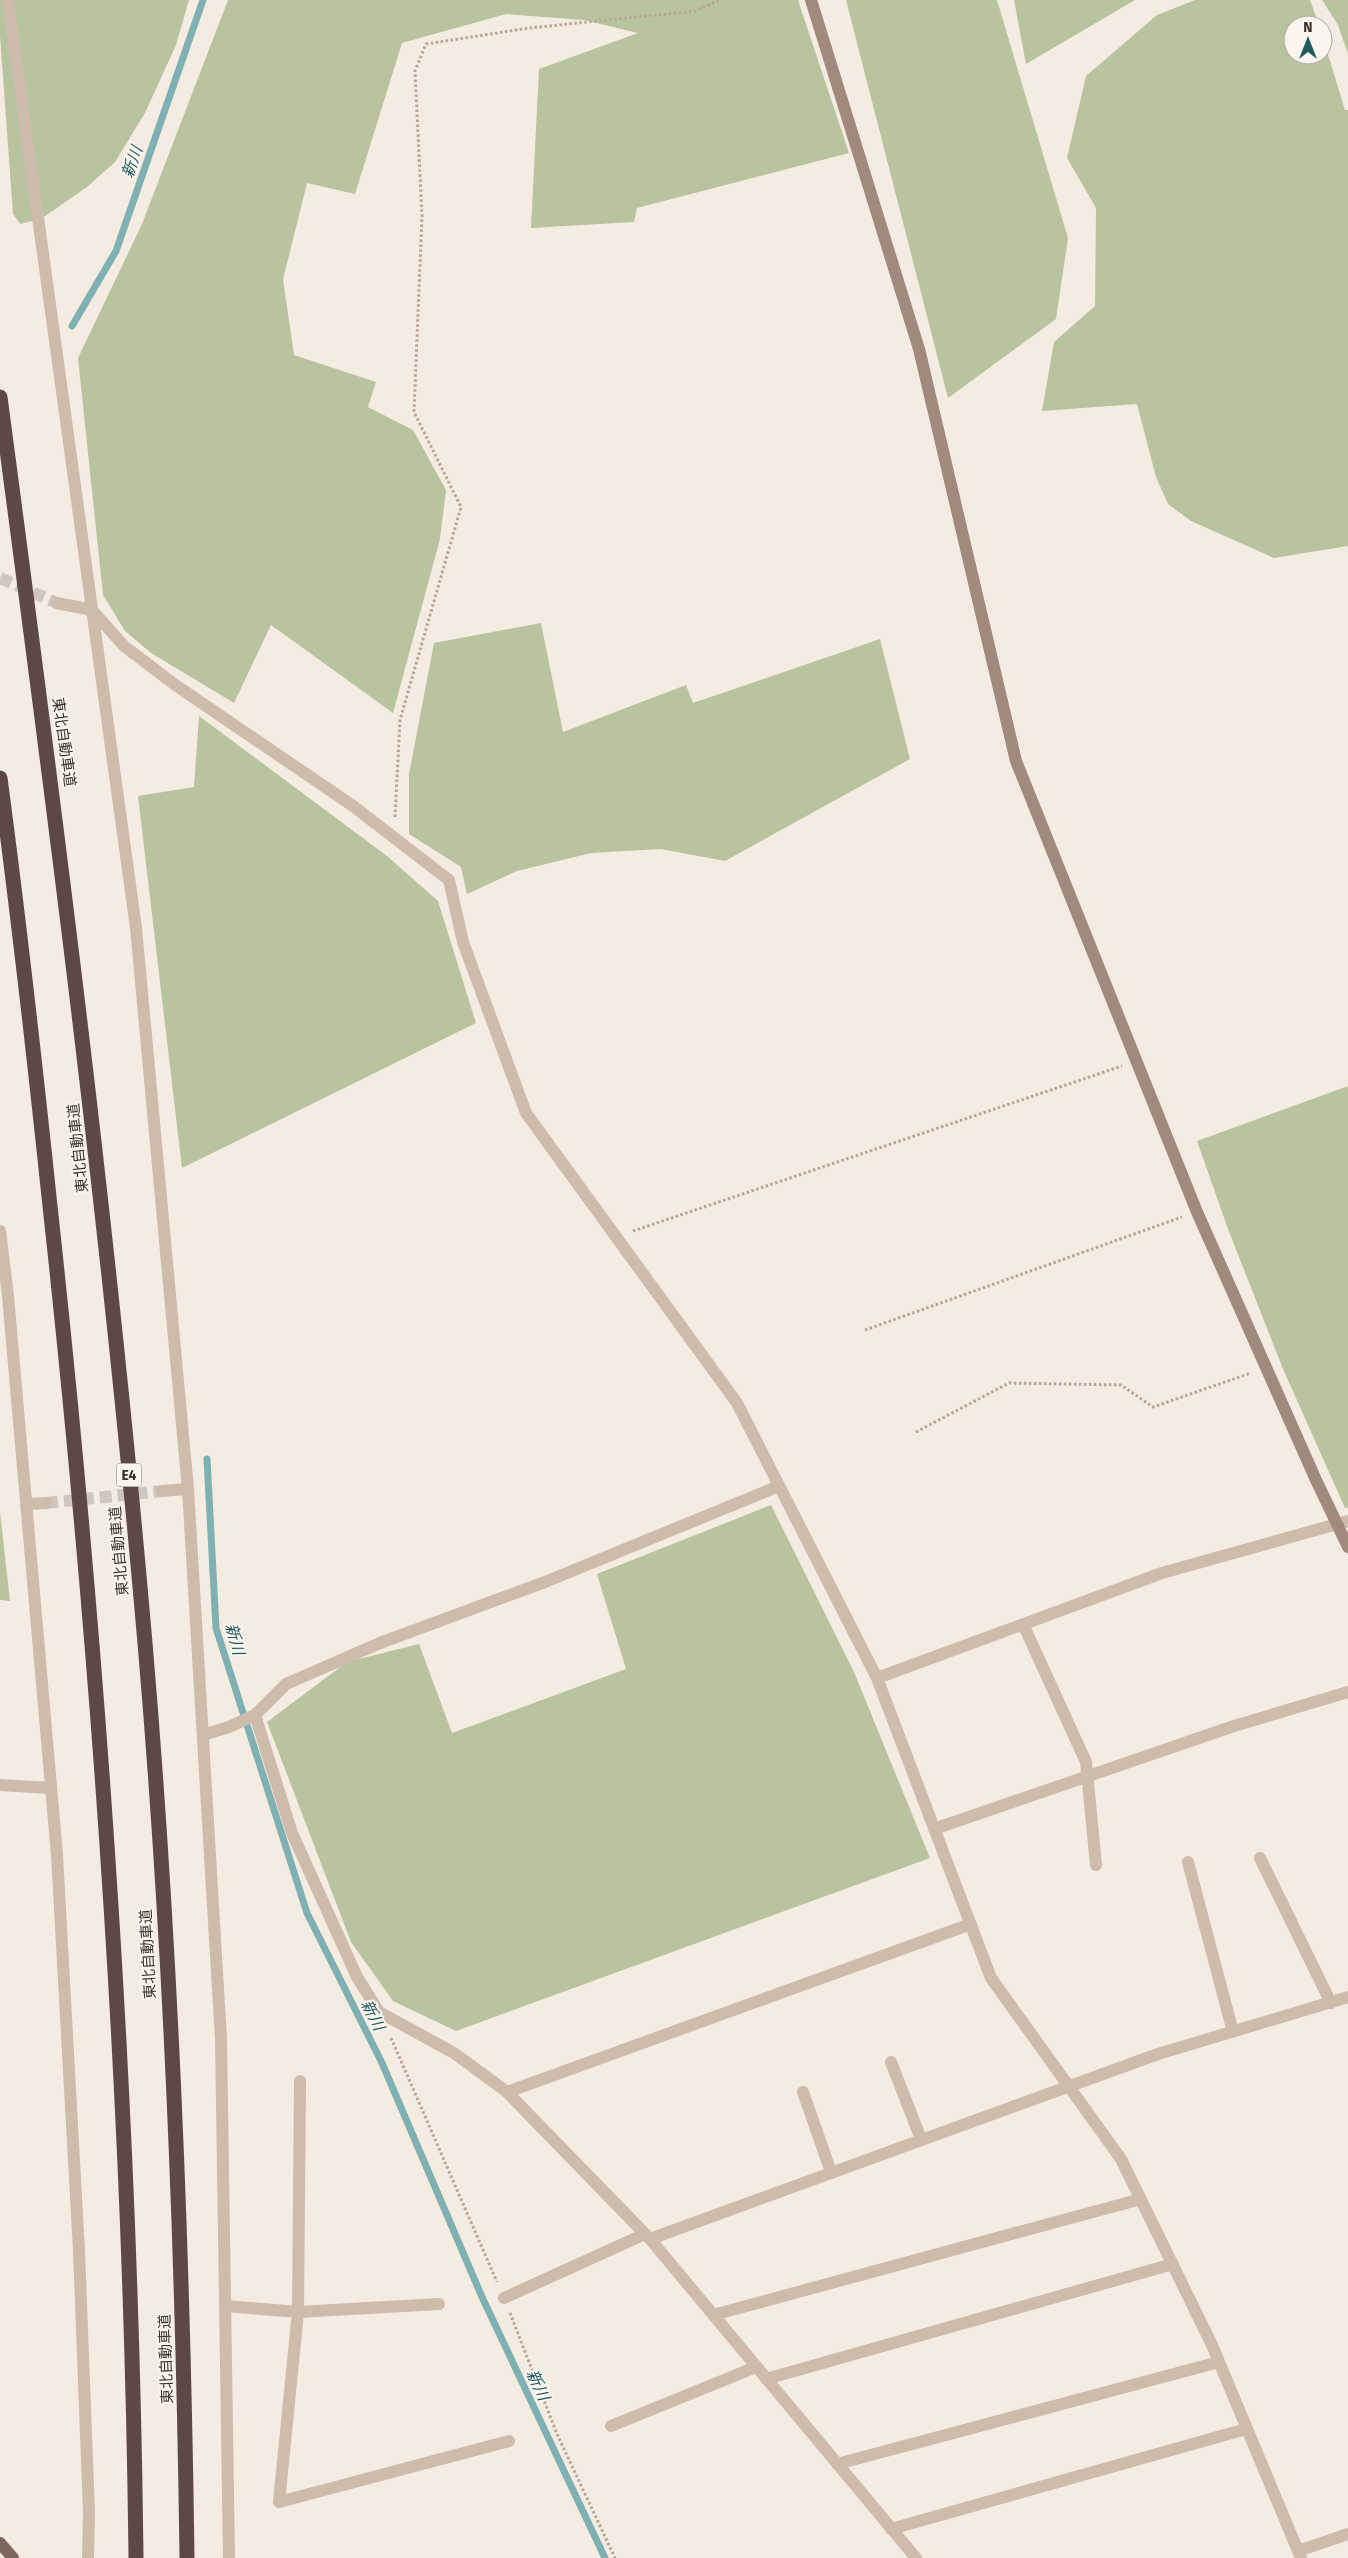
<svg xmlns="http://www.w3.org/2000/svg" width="1348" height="2558" viewBox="0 0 1348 2558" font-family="'Fira Sans','Noto Sans JP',sans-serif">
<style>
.green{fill:#b8c4a0}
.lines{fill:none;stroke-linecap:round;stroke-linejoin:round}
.stream{stroke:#7fb0b2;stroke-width:7}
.street-tunnel{stroke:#cfc6bd;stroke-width:12;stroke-dasharray:12 6;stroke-linecap:butt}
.path{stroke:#b9a596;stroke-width:3;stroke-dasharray:2.5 2.5;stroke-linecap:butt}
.street{stroke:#cdbbac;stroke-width:12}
.secondary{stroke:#a18a7d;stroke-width:12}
.primary{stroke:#7d675c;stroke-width:12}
.highway{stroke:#5c4a42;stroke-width:15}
.labels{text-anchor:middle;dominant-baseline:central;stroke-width:4;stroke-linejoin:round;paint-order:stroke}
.shield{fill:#fbf5ee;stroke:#756b66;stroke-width:1}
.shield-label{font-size:14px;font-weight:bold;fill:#3b302b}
.street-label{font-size:15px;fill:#3b302b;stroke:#fbf5ee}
.water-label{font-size:16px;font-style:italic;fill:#1f5a5e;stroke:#fbf5ee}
</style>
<rect width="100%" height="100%" fill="#f4ebe1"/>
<path class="green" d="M0 0H189L176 45 145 113 115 162 87 187 41 219 20 224 13 214 0 36Z
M228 0H798L849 153 637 208 634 222 531 228 539 69 638 33 584 20 506 14 402 43 355 194 307 183 283 279 294 355 376 382 368 407 413 430 446 490 440 539 393 713 271 625 234 703 151 653 125 631 103 595 78 358 142 224Z
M846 0H997L1068 238 1056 319 948 398Z
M1014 0H1135L1026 64Z
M1195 0H1310L1319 25H1293V55H1323V38L1345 110H1348V546L1274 558 1191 521 1168 504 1156 477 1137 404 1042 411 1054 342 1095 306 1096 208 1067 158 1086 76 1157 15Z
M1322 0H1348V54L1338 25Z
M541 623 563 732 686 685 693 703 880 639 910 759 725 861 661 849 591 853 517 871 467 894 461 867 409 834V774L434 643Z
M199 716 387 856 438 901 476 1023 182 1168 138 796 194 787Z
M1348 1086V1508H1345L1283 1369 1228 1229 1197 1141Z
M771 1505 854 1672 930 1858 456 2031 393 2001 351 1942 267 1722 347 1662 419 1644 452 1733 626 1669 597 1574Z
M0 1512 10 1601 0 1600Z"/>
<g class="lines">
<path class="stream" d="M72 326 116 251 203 0
M207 1459 216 1628 307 1913 382 2063 482 2297 605 2558"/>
<path class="street-tunnel" d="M0 578 57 603
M46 1503 162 1491"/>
<path class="path" d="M395 817 400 720 461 507 414 412 422 216 415 71 426 44 529 28 695 11 720 0
M633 1231 1122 1066
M865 1330 1182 1217
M916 1432 1009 1383 1121 1385 1153 1407 1251 1373
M391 2038 497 2282
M510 2313 557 2434 615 2558"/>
<path class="street" d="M8 0 136 928 188 1489 221 2039 229 2558
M57 603 92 610 124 646 174 684 353 806 449 880 463 942 526 1113 737 1403 877 1678 991 1978 1121 2159 1212 2345 1301 2558
M0 1231 8 1296 57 1855 79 2251 89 2513 88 2558
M162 1491 188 1489
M26 1504 46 1503
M1023 1624 1086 1762 1096 1865
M877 1678 1162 1573 1348 1521
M255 1715 292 1833 357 1977 379 2012 454 2053 507 2092 650 2239 916 2558
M203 1735 229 1727 255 1715 286 1684 380 1643 545 1582 779 1486
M0 1785 51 1788
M934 1829 1234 1726 1348 1692
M1260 1858 1331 2003
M1188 1862 1233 2032
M891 2062 921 2139
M300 2081 298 2312 439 2304
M507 2092 971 1924
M803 2092 831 2172
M650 2239 1158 2054 1348 1997
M504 2298 645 2234
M225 2306 298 2312 279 2502 509 2441
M713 2315 1141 2199
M766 2379 1173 2264
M611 2426 756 2367
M837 2464 1219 2362
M891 2529 1246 2429
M1298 2551 1348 2534"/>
<path class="secondary" d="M811 0 919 349 1016 761 1197 1212 1316 1480 1348 1547"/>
<path class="primary" d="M0 2543 13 2558"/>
<path class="highway" d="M0 397C55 812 109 1226 145 1643 171 1947 183 2253 187 2558
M0 778C19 921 35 1063 50 1206 99 1655 131 2106 136 2558"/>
</g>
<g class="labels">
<rect class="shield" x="116.5" y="1463.5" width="25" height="23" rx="4"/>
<g class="shield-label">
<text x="129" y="1475">E4</text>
</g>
<g class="street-label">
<text transform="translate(64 742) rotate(82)">東北自動車道</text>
<text transform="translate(78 1148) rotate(-96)">東北自動車道</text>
<text transform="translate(119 1551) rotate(-95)">東北自動車道</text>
<text transform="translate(148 1954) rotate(-93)">東北自動車道</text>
<text transform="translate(166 2359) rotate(-92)">東北自動車道</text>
</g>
<g class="water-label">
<text transform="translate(132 162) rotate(-71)">新川</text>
<text transform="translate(235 1639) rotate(75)">新川</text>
<text transform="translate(373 2015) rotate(63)">新川</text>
<text transform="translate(538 2385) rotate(65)">新川</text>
</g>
</g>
<g transform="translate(1308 40)"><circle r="24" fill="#fbf5ee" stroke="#aea6a0"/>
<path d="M0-4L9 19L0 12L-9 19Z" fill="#1f5a5e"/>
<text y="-8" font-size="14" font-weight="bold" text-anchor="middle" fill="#3b302b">N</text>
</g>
</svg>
